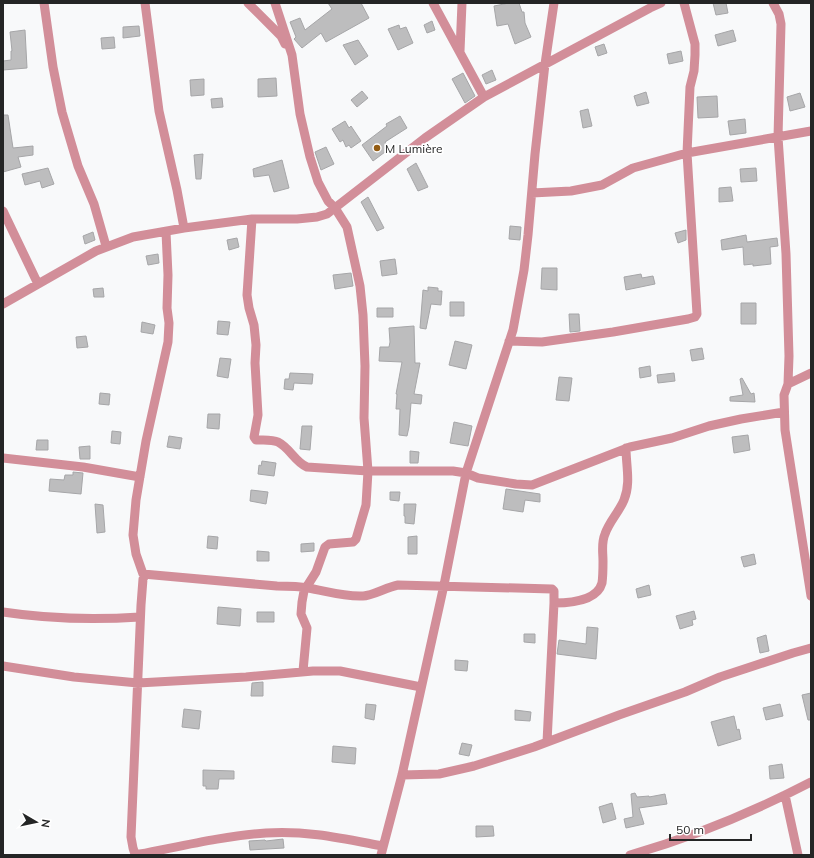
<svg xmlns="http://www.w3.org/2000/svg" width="814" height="858" viewBox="0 0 814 858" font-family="Mulish,sans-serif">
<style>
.building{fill:#bdbdbe;stroke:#a6a6a8}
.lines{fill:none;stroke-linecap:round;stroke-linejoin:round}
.minor{stroke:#d28e99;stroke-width:9}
.poi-dot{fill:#935c14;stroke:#fff;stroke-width:1.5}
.labels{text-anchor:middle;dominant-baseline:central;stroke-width:3.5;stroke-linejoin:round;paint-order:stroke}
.poi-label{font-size:12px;fill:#242525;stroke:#fff;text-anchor:start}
</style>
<rect width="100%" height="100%" fill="#f8f9fa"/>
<path class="building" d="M328 3H361L369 18 326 42 321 33 302 48 294 39 296 37 290 22 300 18 305 30 332 9Z
M509 3H519L522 12H524L525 23 531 37 515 44 508 24 497 26 494 6Z
M713 3H726L728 13 716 15Z
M432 21 435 30 427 33 424 25Z
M399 25 400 29 406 27 413 43 398 50 388 29Z
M139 26 140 36 123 38V27Z
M25 30 27 68 3 70V61L11 60V51H12L10 32Z
M733 30 736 41 718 46 715 35Z
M114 37 115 48 102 49 101 38Z
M358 40 368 56 355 65 343 45Z
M604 44 607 53 598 56 595 47Z
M681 51 683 61 669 64 667 54Z
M492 70 496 80 486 84 482 75Z
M463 73 475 96 465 103 452 79Z
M276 78 277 96 258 97V79Z
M204 79V95L191 96 190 80Z
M362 91 368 98 357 107 351 100Z
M646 92 649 103 637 106 634 96Z
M800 93 805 107 790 111 787 97Z
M717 96 718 117 698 118 697 97Z
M222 98 223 107 212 108 211 99Z
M588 109 592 126 583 128 580 111Z
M3 115H8L13 148 33 146V155L18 157 21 167 3 172Z
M400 116 407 128 385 142 389 149 373 161 362 145 387 126 386 124Z
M745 119 746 133 730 135 728 121Z
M345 121 349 128 351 126 361 141 351 148 349 145 346 147 343 140 340 142 332 129Z
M326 147 334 164 321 170 315 152Z
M203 154 201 179H196L194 155Z
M282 160 289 188 274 192 269 175 254 177 253 169Z
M416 163 428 187 418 191 407 169Z
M48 168 54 184 42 188 40 181 25 185 22 174Z
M756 168 757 181 741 182 740 169Z
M731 187 733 201 719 202V188Z
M368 197 384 228 377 231 361 202Z
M510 226 521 227 520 240 509 239Z
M686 230V240L678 243 675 233Z
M93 232 95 240 85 244 83 236Z
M746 235 747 242 777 238 778 246 770 247 771 264 753 266V264L744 265 743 247 722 250 721 240Z
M237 238 239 247 229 250 227 240Z
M158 254 159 263 148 265 146 256Z
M395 259 397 274 382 276 380 261Z
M542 268H557V290L541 289Z
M351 273 353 286 335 289 333 275Z
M641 274 642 278 653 276 655 284 626 290 624 277Z
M428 287 438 288V291H442L441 305 431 304 426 329 420 328 423 290 428 291Z
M103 288 104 297H94L93 289Z
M450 302H464V316H450Z
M741 303H756V324H741Z
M377 308H393V317H377Z
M569 314H579L580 331 570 332Z
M218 321 230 322 228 335 217 334Z
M142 322 155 325 153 334 141 332Z
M414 326 415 363H420L414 394 422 395 421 404 411 403 409 427 407 436 399 435 400 409H396L397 394H396L402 362 379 361 380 347H389L390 342 389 328Z
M86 336 88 347 77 348 76 337Z
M455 341 472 345 466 369 449 365Z
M702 348 704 359 692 361 690 350Z
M220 358 231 359 228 378 217 376Z
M650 366 651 376 640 378 639 368Z
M290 373 313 374 312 384 294 383 293 390 284 389 285 379H289Z
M674 373 675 381 658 383 657 375Z
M559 377 572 378 569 401 556 400Z
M742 378 751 394 754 393 755 402 730 401V397L743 395 740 379Z
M100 393 110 394 109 405 99 404Z
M208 414H220L219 429 207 428Z
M454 422 472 426 468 446 450 443Z
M302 426H312L310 450 300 449Z
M112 431 121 432 120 444 111 443Z
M748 435 750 450 734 453 732 437Z
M169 436 182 438 180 449 167 447Z
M37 440H48V450H36Z
M90 446V459H80L79 447Z
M410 451 419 452 418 463H410Z
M262 461 276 463 274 476 258 474 259 465 261 466Z
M73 472 83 473 81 494 49 491 50 479 64 480 65 475H73Z
M506 489 540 494V502L525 500 523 512 503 509Z
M251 490 268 492 266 504 250 501Z
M390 492H400L399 501 390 500Z
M95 504 103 505 105 532 97 533Z
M404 504H416L414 524 405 523V516H404Z
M208 536 218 537 217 549 207 548Z
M417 536V554H408V537Z
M314 543V551L301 552V544Z
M257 551 269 552V561H257Z
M754 554 756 564 744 567 741 557Z
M649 585 651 595 638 598 636 589Z
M218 607 241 609 240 626 217 624Z
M694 611 696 619 692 620 693 625 680 629 676 616Z
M257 612H274V622H257Z
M587 627 598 628 596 659 557 654 559 640 586 644Z
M524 634H535V643L524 642Z
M766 635 769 651 760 653 757 638Z
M455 660 468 661 467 671 455 670Z
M263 682V696H251L252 683Z
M811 693V720H808L802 695Z
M366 704 376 705 374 720 365 718Z
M780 704 783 716 766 720 763 708Z
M184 709 201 711 199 729 182 727Z
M515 710 531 712 530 721 515 720Z
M734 716 737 730 739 729 741 739 718 746 711 722Z
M462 743 472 745 469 756 459 754Z
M333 746 356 748 355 764 332 762Z
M782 764 784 778 770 779 769 766Z
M203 770 234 771V779H219L218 789H206V786H203Z
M635 793 637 797 649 796V797L665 794 667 804 639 808 644 824 626 828 624 819 633 817 631 794Z
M612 803 616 819 603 823 599 807Z
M476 826H493L494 836 476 837Z
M283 839 284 848 250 850 249 841 265 840 266 841Z"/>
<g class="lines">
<path class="minor" d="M44 3 53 67 62 112 78 166 94 204 106 246
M145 3 159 111 177 190 184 228
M248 3 281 36 285 44
M275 3 292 55 300 114 310 157 318 182 328 201 335 208 347 227 360 286 363 315 365 366 364 418 368 471H453L466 473 478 478 516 484 532 485 630 447 672 438 709 426 741 419 784 412
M433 3 484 97
M773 3 779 14 781 24 778 137 786 254 789 356 788 384 784 395 785 430 811 596
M460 51 462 3
M532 193 571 191 602 185 633 168 687 153 811 131
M3 211 38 284
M252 219 247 295 249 308 254 325 256 345 255 363 258 415 254 437 256 440C262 440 272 439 278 442 290 448 295 462 307 467L368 471 366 505 356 539 353 542 329 544 325 547 316 572 304 591 302 602 301 614 307 628 303 671
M166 232 168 275 167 308 169 323 168 342 146 441 136 500 133 535 136 554 143 574 277 586C287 586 298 586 308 588 326 591 344 597 363 596 372 596 387 587 398 585L552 589 554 591V603L547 742
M3 304 96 251 133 237 184 228 252 219H297L317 217 327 214 425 138 484 97 650 8 661 3
M509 341 542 342 613 332 688 319 695 317 697 314 687 153 690 87 694 71 695 55V44L684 3
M788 384 811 373
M3 458 83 467 140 477
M145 575 143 579 141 605 131 837 133 848 135 854H140C182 846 223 836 266 833 306 830 345 839 383 846
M554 603C569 603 597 601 602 583 603 576 603 568 603 561 603 552 601 543 605 534 609 522 619 512 624 500 631 483 626 466 626 448
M3 612C49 619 94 620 140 617
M3 666 74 677 138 683 246 677 313 671H340L421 687
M402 775 439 774 474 766 534 747 619 715 685 692 720 677 793 653 811 648
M785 795 798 855
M381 855 402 775 444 585 466 473 513 330 524 270 528 235 535 154 545 64 554 3
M630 855C693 837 753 812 811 782"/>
</g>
<circle class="poi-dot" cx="377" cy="148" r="4"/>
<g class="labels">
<g class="poi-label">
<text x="385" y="148">M Lumière</text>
</g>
</g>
<rect width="814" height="858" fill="none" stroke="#242525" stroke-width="8"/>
<g transform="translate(36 822) rotate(99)" stroke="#ffffff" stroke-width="3" paint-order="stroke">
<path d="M0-3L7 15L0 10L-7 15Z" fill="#242525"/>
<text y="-6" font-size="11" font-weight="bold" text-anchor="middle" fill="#242525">N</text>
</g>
<path d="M670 834v6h81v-6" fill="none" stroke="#242525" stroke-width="2"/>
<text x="676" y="834" font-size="12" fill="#242525" stroke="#ffffff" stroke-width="3" paint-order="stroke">50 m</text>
</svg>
